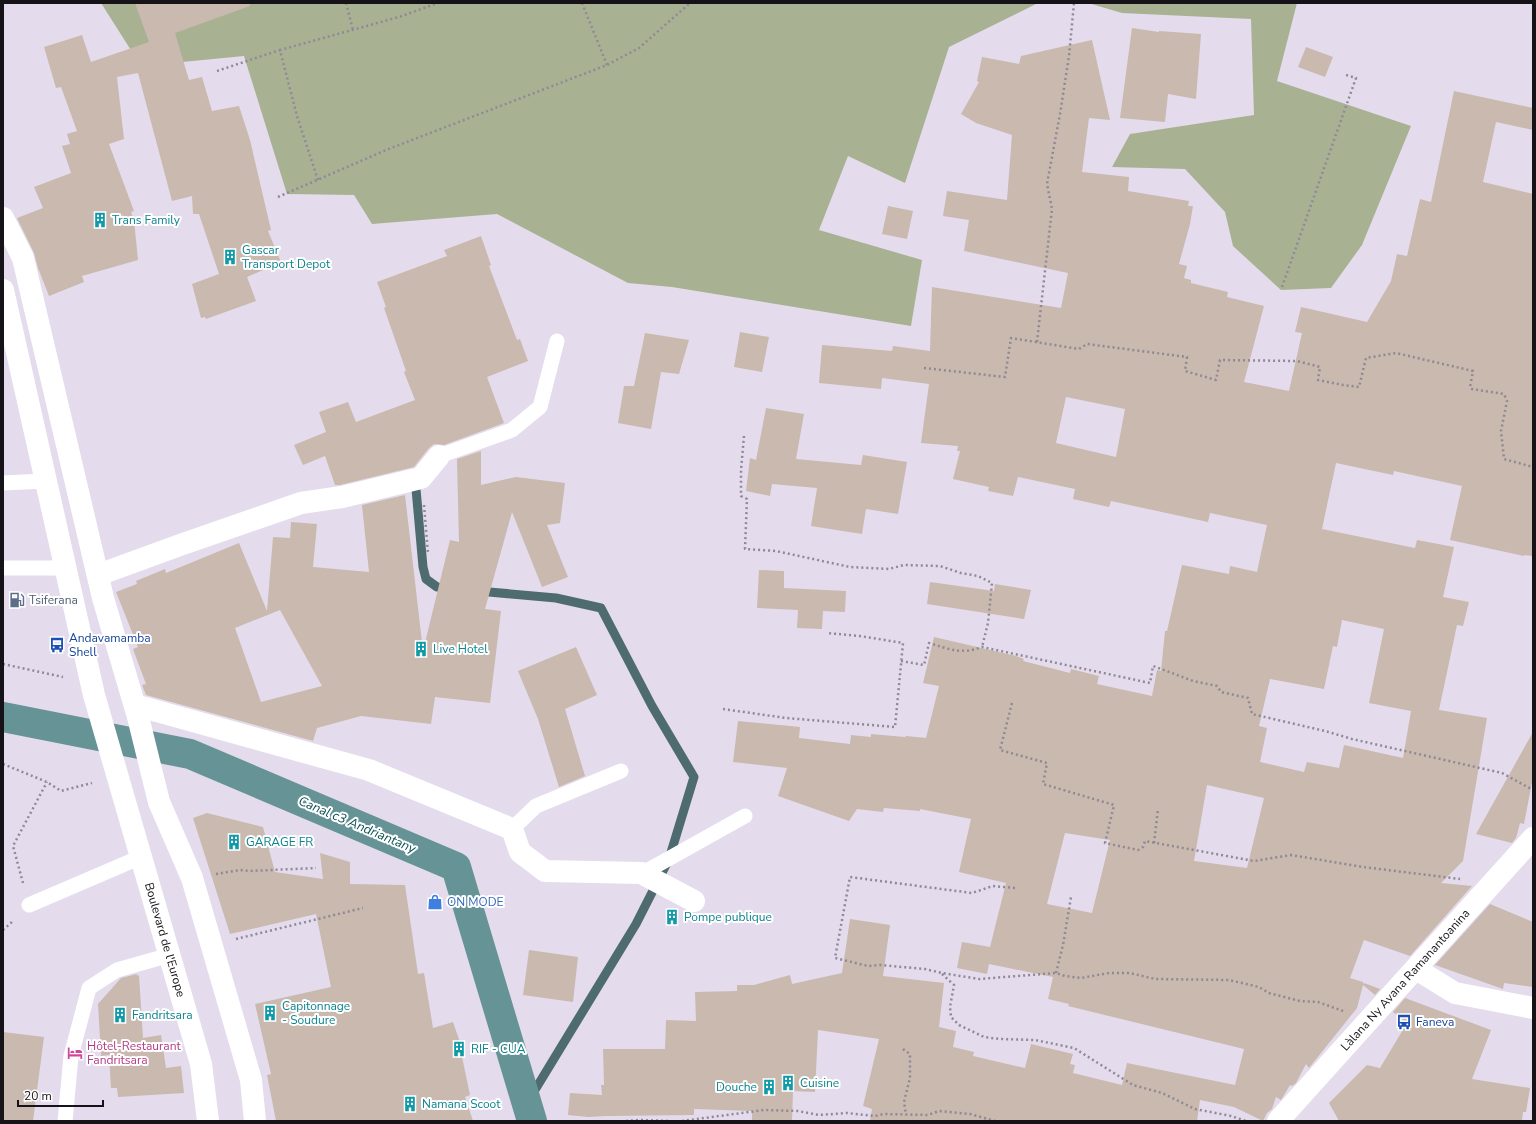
<svg xmlns="http://www.w3.org/2000/svg" width="1536" height="1124" viewBox="0 0 1536 1124" font-family="'Nunito Sans',sans-serif">
<style>
.green{fill:#a8b293}
.lines{fill:none;stroke-linecap:round;stroke-linejoin:round}
.stream{stroke:#4e6c70;stroke-width:9}
.canal{stroke:#669396;stroke-width:30}
.building{fill:#c9b9ae;fill-rule:evenodd}
.path{stroke:#8f8996;stroke-width:2.5;stroke-dasharray:2 3;stroke-linecap:butt}
.service{stroke:#fff;stroke-width:15}
.minor{stroke:#fff;stroke-width:22}
.tertiary{stroke:#fff;stroke-width:22}
.labels{text-anchor:middle;dominant-baseline:central;stroke-width:4;stroke-linejoin:round;paint-order:stroke}
.culture-label{font-size:12px;fill:#0d838f;stroke:#fff;text-anchor:start}
.service-label{font-size:12px;fill:#4e5e75;stroke:#fff;text-anchor:start}
.transit-label{font-size:12px;fill:#164399;stroke:#fff;text-anchor:start}
.shop-label{font-size:12px;fill:#366cbe;stroke:#fff;text-anchor:start}
.street-label{font-size:12px;fill:#151218;stroke:#fff}
.hotel-label{font-size:12px;fill:#b23c85;stroke:#fff;text-anchor:start}
.water-label{font-size:13px;font-style:italic;fill:#0a5154;stroke:#fff}
</style>
<rect width="100%" height="100%" fill="#e4dced"/>
<path class="green" d="M101 3H1038L949 47 905 183 848 156 819 230 922 260 911 326 672 287 628 283 497 214 372 224 354 195 287 194 244 56 141 66Z
M1088 3H1297L1277 81 1411 126 1362 245 1331 288 1281 290 1233 246 1225 212 1185 169 1112 167 1130 134 1254 115 1251 19 1122 13Z"/>
<g class="lines">
<path class="stream" d="M416 489 423 567 426 579 437 587 451 588
M478 591 556 598 601 608 652 706 694 777 669 859 636 924 527 1103"/>
<path class="canal" d="M3 717 190 754 456 867 532 1121"/>
</g>
<path class="building" d="M135 3H250V6L175 33 189 80 202 77 212 111 239 106 250 140 271 230 268 231 281 262 247 277 256 301 206 319 205 317 201 318 192 284 219 274 199 214H193L192 196 172 201 138 73 117 77 124 139 109 144 134 211 131 212 134 220 138 260 82 276 84 282 49 296 38 268 34 253 17 218 43 208 34 187 71 173 62 146 70 144 67 134 77 131 61 87 56 88 44 47 82 35 91 62 149 42Z
M1132 28 1159 32V31L1201 34 1196 99 1168 94 1165 122 1120 118Z
M1092 40 1110 120 1089 118 1082 172 1129 177 1128 191 1189 201 1188 206H1193L1190 224 1179 264 1187 266 1184 278 1191 280V283L1228 292 1227 297 1264 306 1244 382 1289 391 1302 333 1295 332 1301 307 1367 322 1391 281 1397 254 1407 256 1420 199 1431 202 1454 91 1533 108V130L1496 122 1483 182 1533 194V556L1524 555V556L1450 540 1462 486 1394 471 1393 475 1336 463 1322 529 1415 548 1417 540 1454 547 1443 597 1469 602 1463 626 1457 625 1439 710 1487 718 1463 861 1441 883 1472 886 1410 956 1364 940 1350 978 1363 982V984L1364 983 1380 989 1375 995 1363 985 1357 1008 1309 1068 1306 1064 1296 1083 1292 1086 1290 1085 1281 1100 1276 1097 1272 1109 1267 1113 1263 1121 1234 1107 1200 1100 1197 1121H870L872 1109 863 1106 879 1039 818 1030 815 1092 793 1091 792 1121H752V1111L694 1109V1115L606 1116 588 1117 568 1115 570 1093 602 1095 601 1085H604L603 1049H665L666 1020 696 1021 695 992 737 991V985H754L790 975 792 984 842 973 850 919 890 925 883 976 944 983 939 1027 956 1031 953 1047 974 1052 973 1056 1025 1068 1031 1044 1073 1054 1070 1064 1075 1065 1073 1073 1122 1085 1127 1063 1235 1085 1244 1049 1068 1006 1069 1004 1048 999 1053 977 989 964 987 974 957 968 962 942 990 947 1006 883 959 872 971 819 920 809V811L884 808 883 812 857 809 849 821 778 796 787 768 733 762 738 721 800 727 799 738 850 744 851 735 871 737V734L905 737 906 736 926 738 939 686 923 683 934 637 1016 656 1024 659 1023 661 1070 673 1071 669 1099 676 1097 684 1152 696 1157 670 1161 671 1165 631H1167L1182 565 1229 574 1230 566 1257 572 1267 525 1210 513 1208 522 1111 501 1109 507 1073 499 1075 489 1018 477 1013 496 988 491 989 487 953 479 960 451H957L958 446 921 443 929 384 882 378 881 389 819 383 822 345 892 351 893 346 930 351 932 287 1061 308 1068 273 964 251 969 220 943 216 947 191 1007 200 1012 135 976 123 961 114 979 82 977 81 982 57 1019 64 1021 56ZM1066 397 1125 409 1116 457 1056 443ZM1342 620 1384 629 1369 703 1411 711 1403 758 1344 745 1339 768 1307 762 1304 772 1260 762 1267 728 1259 726 1270 679 1324 689 1333 646 1337 647ZM1207 785 1264 798 1247 868 1194 861ZM1065 833 1110 840 1092 913 1047 904Z
M1306 47 1333 57 1325 77 1298 67Z
M888 206 913 211 907 239 882 234Z
M481 236 491 265 489 266 517 340 520 339 528 361 487 377 504 423 444 445 434 444 429 448 414 467 340 485H335L325 456 303 465 294 445 326 432 319 412 348 402 356 422 415 400 404 372 406 371 384 308 386 307 377 282 447 256 444 250Z
M740 332 769 337 762 372 734 367Z
M645 333 689 340 679 374 661 372 651 429 618 423 624 386H634Z
M766 408 804 414 796 459 861 465 863 455 907 462 898 514 866 509 862 534 811 526 817 488 772 484 770 496 746 491 750 458 756 460Z
M481 451V485L516 477 565 483 560 523 547 525 568 577 542 587 512 512 485 609 501 611 490 703 435 697 431 724 361 716 317 728 313 741 146 695 142 685 146 684 133 649 138 647 116 592 137 584 136 581 165 569 166 573 239 543 267 611 273 537 290 538 291 522 317 524 313 567 369 572 362 505 405 495 423 651 450 540 459 542 457 459ZM280 610 322 686 261 702 235 628Z
M759 570 784 571V588L846 591 845 612 823 611 822 629 797 628 798 610 757 608Z
M930 582 994 591 995 584 1031 590 1024 619 927 604Z
M576 647 597 695 565 709 585 776 559 787 538 719 518 671Z
M1533 732V777L1524 824 1520 823 1516 838 1512 843 1476 834Z
M207 813 263 827 275 872 323 879 320 853 350 862V884L405 885 418 974 424 973 433 1028 453 1022 463 1051 461 1052 470 1095 465 1097 473 1121H276L267 1075 271 1074 255 1004 331 987 316 914 230 934 193 818Z
M1490 904 1533 922V987L1504 983 1503 989 1435 965Z
M529 950 578 957 573 1002 523 995Z
M137 974V976L139 975 143 1038 161 1035 166 1068 181 1066 184 1093 118 1097 117 1088H111L109 1055 101 1056 98 1004 121 978Z
M1405 998 1491 1030 1472 1079 1530 1088 1526 1112H1523L1522 1121H1339L1329 1103 1367 1065 1380 1068 1407 1023 1393 1012Z
M3 1032 44 1037 33 1121H3Z"/>
<g class="lines">
<path class="path" d="M346 3 353 30
M582 3 607 65
M217 71 280 50
M318 180 297 116 280 50 399 17 438 3
M278 197 386 150 607 65 639 48 690 3
M1282 287 1356 78 1346 75
M1037 342 1052 209 1047 184 1060 114 1069 56 1074 3
M924 368 1005 377 1011 338 1079 349 1087 344 1187 357 1185 371 1216 380 1220 360 1297 361 1320 367 1318 380 1343 385 1359 387 1366 358 1396 353 1473 371 1470 387 1472 389 1504 394 1507 401 1501 431 1504 459 1533 467
M744 436 741 470V496L747 499 745 549 776 551 850 567 889 569 904 565 940 566 961 573 978 576 992 583 988 623 982 647
M424 505 428 554
M901 661 924 665 929 643C949 649 961 655 982 647L1150 683 1153 666 1193 681 1217 686 1221 692 1248 698 1252 714 1325 731 1352 739 1502 773 1533 790
M3 664 63 677
M1012 703 1000 750 1047 763 1043 784 1114 805 1105 843 1138 850 1143 847 1145 841 1254 861 1291 855 1363 867 1460 879
M723 709 786 718 895 727 903 643 860 636 827 633
M3 764 47 782 61 791 92 783
M1154 843 1158 809
M216 874 240 870 249 871 316 868
M23 883 13 846 47 782
M1015 888 993 886 972 893 850 877 835 958 868 966 880 965 925 969 942 973 979 979 1056 973 1065 976 1081 978 1109 973H1130L1155 979 1229 980 1259 987 1269 993 1300 1001 1318 1002 1343 1011
M3 930 13 921
M236 939 363 908
M1056 973 1063 945 1071 897
M942 974 954 985 950 1007 951 1017 959 1025 984 1037 1000 1039 1035 1040 1074 1048 1133 1085 1162 1093 1195 1109 1231 1116 1246 1121
M903 1049 910 1054V1078L904 1102 906 1115
M626 1121 639 1120 671 1121
M682 1121 764 1110 798 1111 819 1115 847 1113 875 1116 884 1114 928 1115 939 1111 970 1114 995 1121"/>
<path class="service" d="M439 456 512 430 540 407 557 341
M3 483 45 481
M3 568H65
M512 829 536 806 621 771
M641 873 652 868 745 816
M29 905 141 857
M65 1121 71 1056 89 988 117 970 170 955"/>
<path class="minor" d="M98 575 180 545 301 503 342 497 421 478 439 456
M135 705 369 770 512 829 520 852 545 871 641 873 694 901
M1416 969 1455 993 1533 1008"/>
<g class="tertiary">
<path d="M3 218 23 258 103 598 138 717 159 802 192 878 251 1080 255 1121"/>
<path id="s1" d="M3 290 94 695 201 1064 208 1121"/>
<path id="s2" d="M1278 1121 1533 838"/>
</g>
</g>
<defs>
<g id="building-bare" transform="scale(1.2)"><path d="M-4-6H4V6H1V3H-1V6H-4ZM-2.5-4.3h1.7v1.8h-1.7ZM.8-4.3h1.7v1.8H.8ZM-2.5-1h1.7V.8h-1.7ZM.8-1h1.7V.8H.8Z" fill="#0f9aa8" stroke="#fff" stroke-width="2.5" paint-order="stroke"/></g>
<g id="fuel-bare" transform="scale(1.2)"><path d="M-5.5-6h7V0h2V4h1.3V-2.5L3-4.5l.8-.8L6-3V5H2.5V1h-1V6h-7ZM-4.2-4.7v3.2H.2V-4.7Z" fill="#5c6f8a" stroke="#fff" stroke-width="2.5" paint-order="stroke"/></g>
<g id="bus-bare" transform="scale(1.2)"><path d="M-5-6H5V4H4V6H2V4H-2V6H-4V4H-5ZM-3.5-4V0h7V-4ZM-3.5 1.2v1.5H-2V1.2ZM2 1.2v1.5H3.5V1.2Z" fill="#1a4fb4" stroke="#fff" stroke-width="2.5" paint-order="stroke"/></g>
<g id="shop-bare" transform="scale(1.2)"><path d="M-5-2.5h2.3a2.7 3.5 0 0 1 5.4 0H5L5.5 6h-11ZM-1.5-2.5h3a1.5 2.3 0 0 0-3 0Z" fill="#3f7fe0" stroke="#fff" stroke-width="2.5" paint-order="stroke"/></g>
<g id="hotel-bare" transform="scale(1.2)"><path d="M-6-4.5h1.5V1H6V5H4.5V3h-9V5H-6ZM-4 0a1.8 1.8 0 1 1 3.6 0ZM.5 0V-2.5h3Q6-2.5 6 0Z" fill="#d1479c" stroke="#fff" stroke-width="2.5" paint-order="stroke"/></g>
</defs>
<g fill-rule="evenodd">
<use href="#building-bare" x="100" y="220"/>
<use href="#building-bare" x="230" y="257"/>
<use href="#fuel-bare" x="17" y="600"/>
<use href="#bus-bare" x="57" y="645"/>
<use href="#building-bare" x="421" y="649"/>
<use href="#building-bare" x="234" y="842"/>
<use href="#shop-bare" x="435" y="902"/>
<use href="#building-bare" x="672" y="917"/>
<use href="#building-bare" x="270" y="1013"/>
<use href="#building-bare" x="120" y="1015"/>
<use href="#bus-bare" x="1404" y="1022"/>
<use href="#building-bare" x="459" y="1049"/>
<use href="#hotel-bare" x="75" y="1053"/>
<use href="#building-bare" x="788" y="1083"/>
<use href="#building-bare" x="769" y="1087"/>
<use href="#building-bare" x="410" y="1104"/>
</g>
<g class="labels">
<g class="culture-label">
<text x="112" y="220">Trans Family</text>
<text x="242" y="250">Gascar<tspan x="242" dy="14">Transport Depot</tspan></text>
<text x="433" y="649">Live Hotel</text>
<text x="246" y="842">GARAGE FR</text>
<text x="684" y="917">Pompe publique</text>
<text x="282" y="1006">Capitonnage<tspan x="282" dy="14">- Soudure</tspan></text>
<text x="132" y="1015">Fandritsara</text>
<text x="471" y="1049">RIF - CUA</text>
<text x="800" y="1083">Cuisine</text>
<text x="757" y="1087" text-anchor="end">Douche</text>
<text x="422" y="1104">Namana Scoot</text>
</g>
<g class="service-label">
<text x="29" y="600">Tsiferana</text>
</g>
<g class="transit-label">
<text x="69" y="638">Andavamamba<tspan x="69" dy="14">Shell</tspan></text>
<text x="1416" y="1022">Faneva</text>
</g>
<g class="shop-label">
<text x="447" y="902">ON MODE</text>
</g>
<g class="street-label">
<text stroke="none"><textPath href="#s1" startOffset="670">Boulevard de l'Europe</textPath></text>
<text stroke="none"><textPath href="#s2" startOffset="190">Làlana Ny Avana Ramanantoanina</textPath></text>
</g>
<g class="hotel-label">
<text x="87" y="1046">Hôtel-Restaurant<tspan x="87" dy="14">Fandritsara</tspan></text>
</g>
<g class="water-label">
<text transform="translate(357 825) rotate(23)">Canal c3 Andriantany</text>
</g>
</g>
<rect width="1536" height="1124" fill="none" stroke="#151218" stroke-width="8"/>
<path d="M18 1100v6h85v-6" fill="none" stroke="#151218" stroke-width="2"/>
<text x="24" y="1100" font-size="12" fill="#151218" stroke="#ffffff" stroke-width="3" paint-order="stroke">20 m</text>
</svg>
